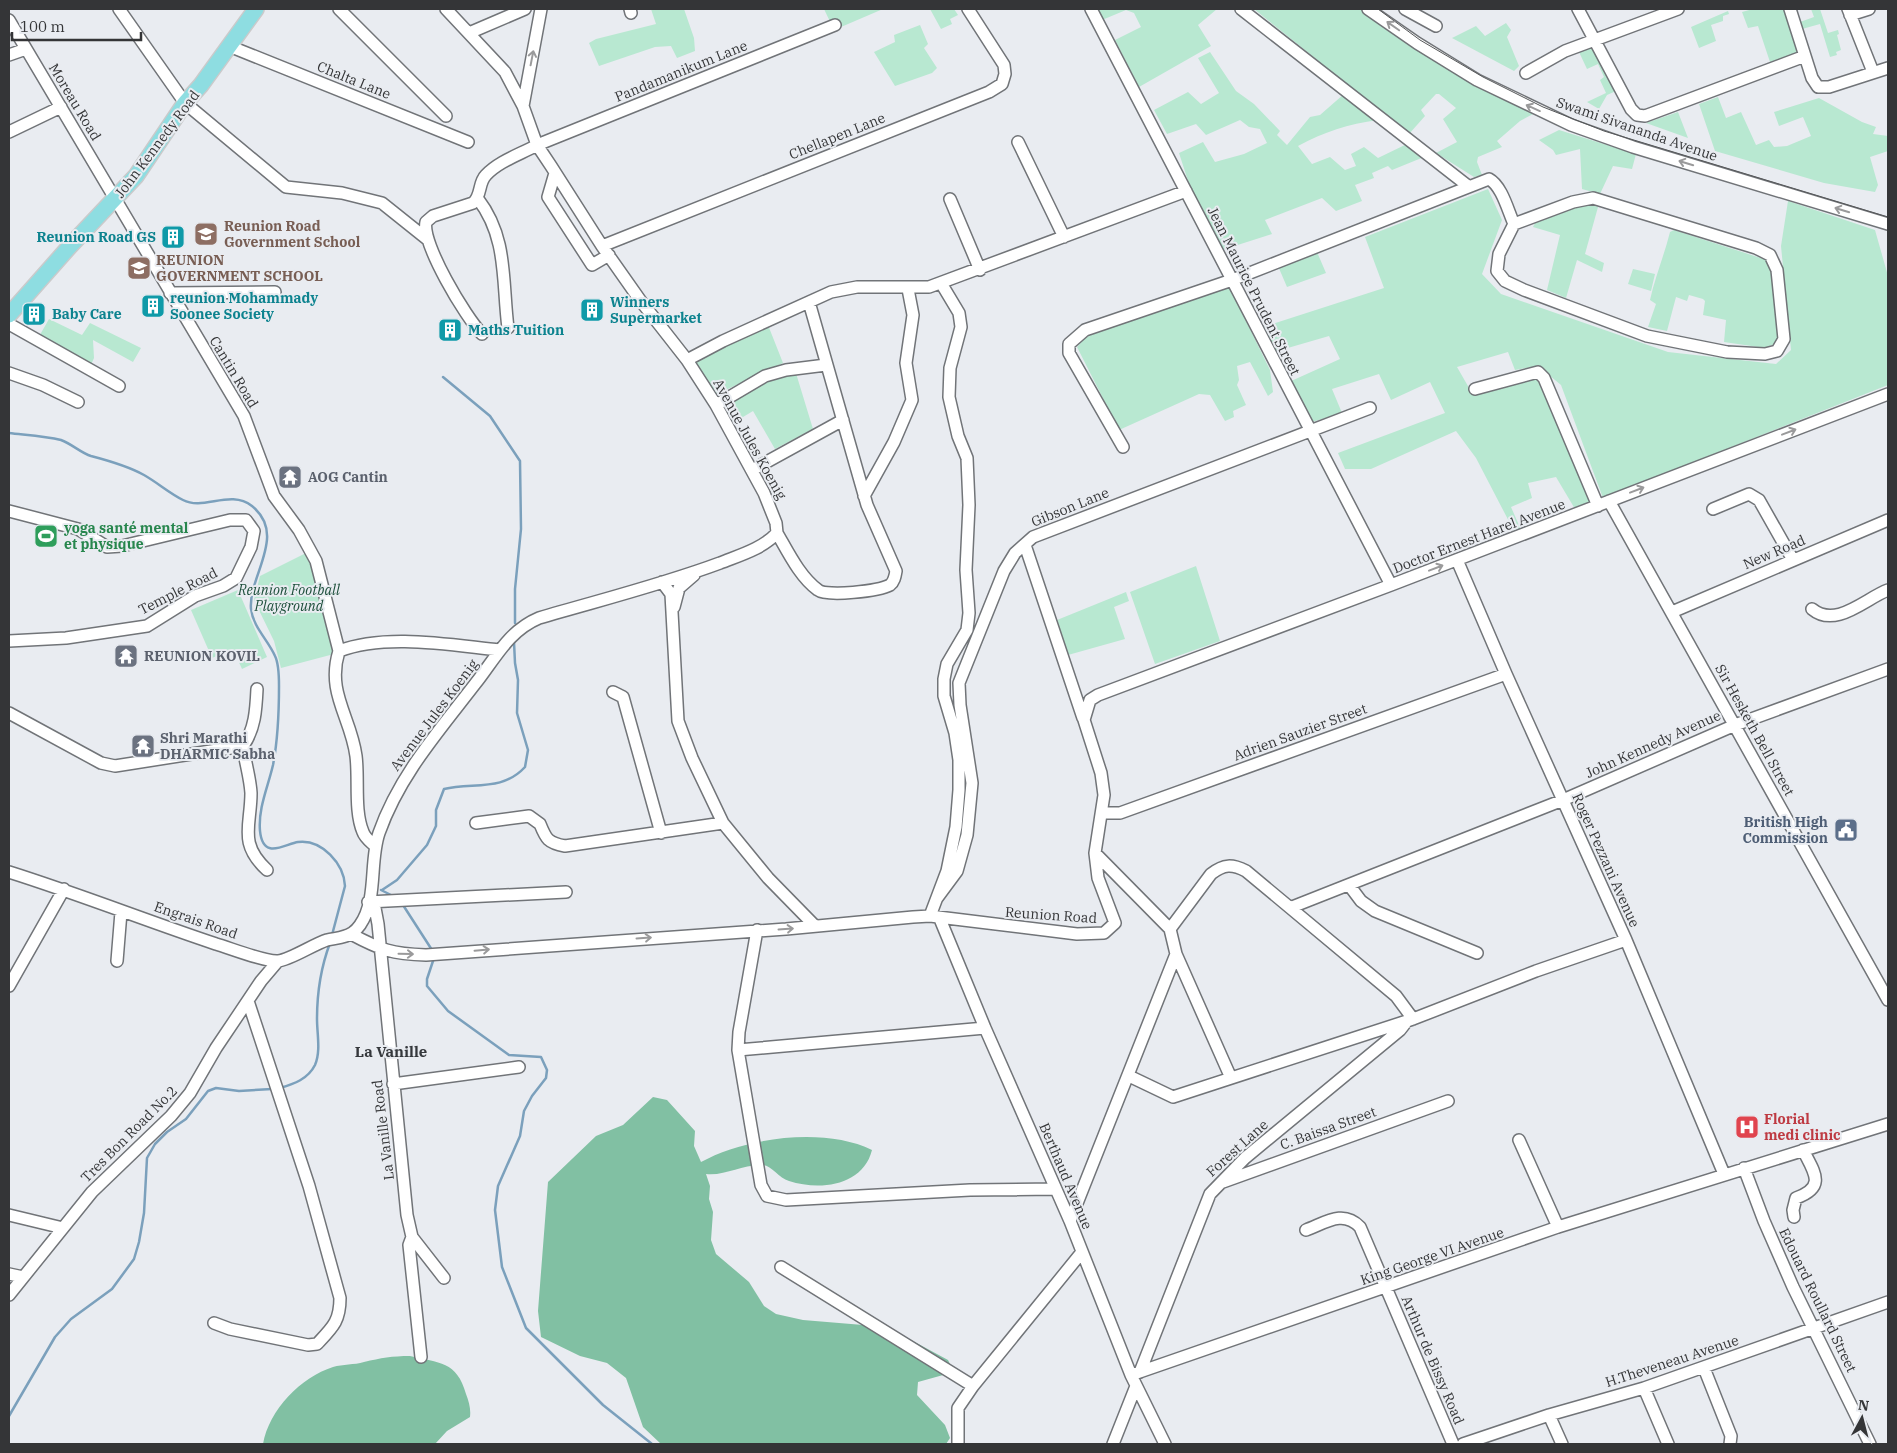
<svg xmlns="http://www.w3.org/2000/svg" width="1897" height="1453" viewBox="0 0 1897 1453" font-family="'IBM Plex Serif',serif">
<style>
.green{fill:#b8e8d1}
.forest{fill:#81c0a3}
.lines{fill:none;stroke-linecap:round;stroke-linejoin:round}
.stream{stroke:#7ba0bc;stroke-width:2.5}
.minor-casing{stroke:#717478;stroke-width:14}
.major-casing{stroke:#cacacb;stroke-width:18}
.minor{stroke:#fff;stroke-width:11}
.major{stroke:#8edde1;stroke-width:15}
.tram{stroke:#555759;stroke-width:1}
.oneway{stroke:#9a9a9b}
.labels{text-anchor:middle;dominant-baseline:central;stroke-width:4;stroke-linejoin:round;paint-order:stroke}
.street-label{font-size:14px;fill:#343537;stroke:#e9ecf1}
.education-label{font-size:14px;font-weight:bold;fill:#785e54;stroke:#e9ecf1;text-anchor:start}
.culture-label{font-size:14px;font-weight:bold;fill:#0d838f;stroke:#e9ecf1;text-anchor:start}
.worship-label{font-size:14px;font-weight:bold;fill:#5b616d;stroke:#e9ecf1;text-anchor:start}
.leisure-label{font-size:14px;font-weight:bold;fill:#27864d;stroke:#e9ecf1;text-anchor:start}
.park-label{font-size:14px;font-style:italic;fill:#1d4f3b;stroke:#e9ecf1}
.service-label{font-size:14px;font-weight:bold;fill:#4e5e75;stroke:#e9ecf1;text-anchor:end}
.health-label{font-size:14px;font-weight:bold;fill:#be3a42;stroke:#e9ecf1;text-anchor:start}
.neighbourhood-label{font-size:15px;font-weight:bold;fill:#35383c;stroke:#e9ecf1}
</style>
<rect width="100%" height="100%" fill="#e9ecf1"/>
<path class="green" d="M651 9H684L694 38 695 51 677 58 671 46 655 47 599 66 589 43 596 39 656 24Z
M824 9H883L834 30Z
M930 9H954L958 15 950 19 952 24 941 29Z
M1096 9H1217L1198 25 1211 46 1139 87 1115 40 1141 27 1134 13 1126 10 1102 20Z
M1254 9H1365L1423 54 1535 113 1520 121 1497 141 1502 147 1478 157 1477 162 1482 175 1474 177 1436 153 1457 142 1443 119 1456 108 1439 94H1436L1421 110 1425 116 1409 134Z
M1753 9H1784L1799 53 1770 62 1758 26 1748 28 1742 12Z
M1811 9H1820L1828 33 1838 30 1839 34 1837 35 1841 50 1836 52 1837 55 1830 57 1820 24 1802 29 1800 22 1814 17Z
M1728 11 1729 14 1723 16V21L1711 25 1716 41 1699 48 1691 27Z
M1506 23 1511 30 1507 37 1519 66 1514 71 1452 38 1476 26 1485 36Z
M920 25 928 44 924 48 937 68 932 73 895 86 874 52 895 42 894 35Z
M1592 47 1616 91 1607 95 1599 109 1587 102 1606 93 1600 80 1604 77 1598 64 1587 69 1579 52Z
M1210 52 1236 91 1254 104 1280 131 1277 135 1287 145 1310 117 1320 115 1344 94 1378 120C1348 124 1324 132 1298 146L1312 164 1330 157 1345 170 1356 166 1351 154 1364 147 1378 158 1409 143 1424 157 1392 170 1388 166 1372 173 1374 178 1355 185 1362 201 1336 211 1322 198 1265 220 1272 234 1222 250 1190 187 1179 153 1203 142 1215 162 1244 154 1267 143 1260 129 1249 127 1240 120 1206 135 1196 124 1167 134 1154 110 1188 92 1201 104 1219 93 1198 58Z
M1718 97 1726 118 1741 112 1756 145 1769 140 1774 147 1787 146 1811 136 1803 117 1779 126 1774 112 1819 98 1862 122 1876 127 1873 134 1888 136V151L1870 157 1878 185 1875 192 1824 183 1715 151 1699 104Z
M1678 112 1688 138 1646 123Z
M1559 130 1636 154 1632 169 1613 166 1600 194 1582 189 1580 149 1556 155 1553 150 1539 140Z
M1488 189 1502 220 1482 274 1501 294 1668 352 1776 364 1791 350 1781 246 1788 201 1875 230 1888 276V385L1603 498 1561 385 1538 366 1515 370 1508 352 1457 367 1472 393 1538 376 1594 503 1575 509 1556 477 1528 483 1532 498 1511 507 1522 532 1515 533 1476 458 1456 431 1371 469H1345L1338 453 1445 413 1430 382 1391 400 1379 374 1332 389 1342 413 1312 422 1289 382 1340 359 1329 336 1274 352 1263 327 1384 288 1365 237Z
M1589 204 1598 207 1585 254 1604 263 1602 272 1577 260 1566 298 1547 290 1560 235 1533 227 1535 223 1568 211 1572 206Z
M1674 230 1770 261 1780 335 1777 343 1765 348 1724 342 1726 320 1703 315 1705 301 1703 299 1689 295 1687 301 1676 297 1667 331 1648 327 1656 304 1650 300C1655 277 1664 256 1670 232Z
M1317 252 1326 273 1287 287 1278 266Z
M1633 269 1655 274 1651 291 1628 284Z
M1229 286 1270 370 1273 392 1268 396 1250 362 1237 366 1239 380 1237 385 1246 405 1233 411 1234 417 1225 421 1210 395 1199 394 1119 430 1077 347 1086 337 1167 306Z
M49 319 82 335 90 323 141 348 133 362 93 340 94 358 90 367 37 340Z
M768 325 783 363 717 394 704 378 693 360Z
M795 370 813 429 775 449 753 411 733 423 722 405 762 382Z
M306 553 313 563 334 654 281 668 274 641 254 600 260 576Z
M1196 566 1220 641 1155 664 1130 592Z
M238 590 267 657 242 669 233 649 212 658 191 610Z
M1126 592 1129 601 1114 607 1125 639 1068 655 1057 620Z"/>
<path class="forest" d="M653 1097 667 1100 695 1131 694 1146 701 1162C746 1137 825 1127 872 1150 863 1186 820 1191 789 1181 779 1178 772 1166 763 1165 742 1164 726 1176 706 1174L710 1186 709 1199 713 1212 711 1240 716 1254 749 1282 764 1306 776 1314 803 1320 887 1327 948 1360 954 1372 918 1382 917 1395 945 1425 950 1438 946 1444H661L643 1427 626 1378 607 1363 580 1356 541 1337 538 1311 548 1182 596 1136 623 1125Z
M410 1356C439 1363 457 1361 466 1394 469 1402 471 1409 470 1417L447 1431 435 1444H263C269 1410 301 1377 333 1367 343 1364 354 1365 364 1362 381 1358 392 1356 410 1356Z"/>
<g class="lines">
<path class="stream" d="M443 377 490 416 520 461 521 529 515 589V623
M9 433C26 435 45 436 61 440 72 444 81 453 91 456 110 461 128 466 144 475 158 483 169 493 183 500 204 511 230 489 252 506 288 535 248 576 251 609 253 627 268 640 275 656 279 664 279 677 279 686 279 712 278 739 273 765 268 787 258 808 260 831 263 861 285 844 298 842 322 839 344 864 345 886L332 935
M381 890 393 896
M382 890 397 880 427 845 436 826V810L444 789C473 782 502 792 525 767L528 750 517 713 518 680 515 663 514 642
M403 905 432 950
M434 958 427 979V986L448 1011 509 1055 541 1057 547 1070 546 1078 532 1096 524 1111 520 1136 498 1186 495 1210 502 1267 526 1328 603 1405 652 1444
M280 1088C294 1084 308 1079 315 1065 321 1051 317 1034 317 1019 317 993 321 967 330 943
M9 1416 55 1337 71 1319 112 1289 134 1259 139 1242 144 1213 147 1158 155 1144 167 1132 186 1119 208 1091 216 1088 239 1091 272 1089"/>
<g class="minor-casing">
<path id="minor" d="M119 9 185 103 286 187 342 193 382 203 427 239
M339 9 446 116
M630 9 631 13
M1091 9 1391 585
M1241 9 1468 186
M1368 9 1417 43 1477 80 1571 125 1633 147 1888 224
M1405 9 1436 26
M1578 9 1631 109 1637 115 1645 116 1805 56
M1790 9 1812 78 1818 87H1829L1888 68
M1848 9 1873 72
M1850 15 1869 9
M9 20 244 416 274 496 299 530 316 561 339 651
M469 33 525 9
M229 46 468 142
M9 55 26 49
M1526 73 1565 51 1678 9
M523 106 541 9
M9 132 61 107
M1018 142 1064 237
M555 173 548 197 592 265 609 255
M478 199C508 238 502 281 508 328
M950 199 980 270
M602 246 989 92 1002 84 1005 74 1004 65 968 9
M170 293 275 292
M9 324 119 386
M482 334C466 318 421 243 426 222L433 216 473 203C482 195 478 183 486 175 499 161 521 154 537 145L835 25
M687 360 723 341 831 292 857 287H929L1186 191
M9 373 43 385 78 402
M1475 389 1538 372 1544 378 1598 506
M716 405 765 376 786 370 826 365
M1123 447 1069 353V344L1085 330 1232 280 1489 179C1502 186 1508 211 1514 224L1573 202 1593 198 1756 248 1770 255 1777 270 1784 339 1777 351 1765 354 1727 352 1647 336 1524 290 1505 281 1497 271 1499 254 1514 224
M752 470 843 420
M864 496 894 442 912 400 906 363 913 315 908 289
M1609 501 1888 1000
M1713 509 1749 494 1759 500 1793 560
M9 511 78 529 107 547 122 546 230 520H246L254 531 251 547 236 578 223 586 195 596 147 626 66 638 9 641
M777 533C788 552 800 577 818 590 827 597 879 591 890 585 894 582 895 577 896 571L867 505 809 302
M1025 545 1083 718
M1457 560 1506 674 1626 940 1724 1174
M662 582 671 594 678 721 692 758 723 823 768 878 815 926
M674 607 679 588 694 575
M1812 609C1836 629 1866 598 1888 590
M1672 612 1888 520
M613 692 623 697 661 833
M9 713 101 763 115 766 243 746C255 729 256 710 257 689
M243 746C245 762 250 777 251 793 251 826 238 843 267 870
M1103 813H1120L1506 674
M476 823 529 816 540 824C546 839 548 843 565 846L723 823
M375 846C371 842 365 838 363 832 354 811 359 779 356 756 351 717 326 693 339 651 386 633 450 645 500 650
M1095 853 1170 929 1211 874C1224 864 1232 864 1246 871L1396 996 1413 1019
M9 872C79 894 147 921 216 944 230 948 265 962 278 961 290 960 314 944 327 940 335 938 345 938 352 933 355 931 358 928 360 925 378 899 369 862 379 833 399 776 438 732 475 684 495 659 508 631 539 618 600 600 661 585 720 563 740 555 762 549 777 533L776 523 764 493 716 405 687 360 640 300 602 246 551 166 537 145 523 106 505 72 446 9
M1349 885 1361 901 1375 911 1477 953
M937 898 957 871 967 835 972 783 960 705 959 683 1004 571 1015 553 1033 537 1370 408
M368 902 375 908 378 924 407 1215 412 1237 444 1278
M368 902 566 892
M1292 907 1563 800 1735 725 1888 669
M930 916 947 871 956 827 959 790V760L955 733 944 696V679L947 664 967 630 969 613 966 570 969 505 967 458 958 436 949 397 950 368 961 327 959 313 941 283
M940 919 985 1028 1070 1221 1131 1375 1165 1444
M757 930 739 1032 738 1050 761 1185 767 1196 786 1200 970 1190 1056 1189
M351 934C381 950 392 954 426 955L786 929 913 917 930 916 1077 934 1104 933 1115 923 1098 878 1095 853 1104 795 1101 773 1084 720 1090 700 1098 695 1391 585 1888 394
M1176 954 1231 1078
M117 961 121 912
M9 986 64 889
M738 1050 985 1028
M1129 1076 1173 1097 1413 1019 1536 971 1626 940
M393 1084 519 1067
M1519 1140 1558 1227
M1744 1168 1764 1221 1793 1287 1870 1444
M1223 1182 1448 1101
M9 1215 63 1228
M1794 1217 1793 1210 1796 1198C1827 1187 1814 1172 1803 1150
M1070 1221 1176 954 1170 929
M1306 1230C1325 1223 1343 1209 1360 1227L1453 1444
M412 1237 409 1245 421 1357
M781 1267 973 1386
M9 1274 23 1277
M9 1295 92 1192 171 1116 190 1093 216 1048 261 981 278 961
M214 1323 230 1329 308 1345 317 1344C333 1327 340 1321 340 1298L309 1186 248 1001
M1704 1368 1731 1436 1730 1444
M1140 1372 1210 1194 1245 1158 1400 1030 1407 1021
M1131 1375 1558 1227 1888 1124
M1644 1388 1668 1444
M1549 1415 1562 1444
M958 1444V1408L973 1386 1082 1252
M1113 1444 1136 1386
M1463 1444 1549 1415 1644 1388 1888 1302"/>
</g>
<g class="major-casing">
<path id="major" d="M9 315 70 246 136 176 185 103 201 85 256 9"/>
</g>
<use href="#minor" class="minor"/>
<use href="#major" class="major"/>
<path class="tram" d="M1378 9 1420 40 1483 77 1543 107 1604 131 1888 217"/>
</g>
<defs><path id="oneway-shaft" d="M-6 0H5M1.5-3L5.5 0L1.5 3" fill="none" stroke-width="1.6" stroke-linecap="round" stroke-linejoin="round" transform="scale(1.25)"/></defs>
<g class="oneway">
<use href="#oneway-shaft" transform="translate(1393 26) rotate(-145)"/>
<use href="#oneway-shaft" transform="translate(532 58) rotate(-79)"/>
<use href="#oneway-shaft" transform="translate(1533 108) rotate(-156)"/>
<use href="#oneway-shaft" transform="translate(1686 163) rotate(-163)"/>
<use href="#oneway-shaft" transform="translate(1842 210) rotate(-163)"/>
<use href="#oneway-shaft" transform="translate(1789 432) rotate(-21)"/>
<use href="#oneway-shaft" transform="translate(1637 490) rotate(-21)"/>
<use href="#oneway-shaft" transform="translate(1436 568) rotate(-21)"/>
<use href="#oneway-shaft" transform="translate(786 929) rotate(-4)"/>
<use href="#oneway-shaft" transform="translate(644 938) rotate(-4)"/>
<use href="#oneway-shaft" transform="translate(482 950) rotate(-5)"/>
<use href="#oneway-shaft" transform="translate(406 954) rotate(1)"/>
</g>
<defs>
<g id="school-square" transform="scale(1.25)"><rect x="-9" y="-9" width="18" height="18" rx="4" fill="#8d6e63" stroke="#e9ecf1"/><path d="M0-5L7-2L0 1L-7-2ZM-4 1L0 2.5L4 1V4Q0 6-4 4Z" fill="#fff"/></g>
<g id="building-square" transform="scale(1.25)"><rect x="-9" y="-9" width="18" height="18" rx="4" fill="#0f9aa8" stroke="#e9ecf1"/><path d="M-4-6H4V6H1V3H-1V6H-4ZM-2.5-4.3h1.7v1.8h-1.7ZM.8-4.3h1.7v1.8H.8ZM-2.5-1h1.7V.8h-1.7ZM.8-1h1.7V.8H.8Z" fill="#fff"/></g>
<g id="temple-square" transform="scale(1.25)"><rect x="-9" y="-9" width="18" height="18" rx="4" fill="#6b7280" stroke="#e9ecf1"/><path d="M0-6L5-2H3V0L6.5 2.5H4V6H1.5V3h-3V6H-4V2.5H-6.5L-3 0V-2H-5Z" fill="#fff"/></g>
<g id="stadium-square" transform="scale(1.25)"><rect x="-9" y="-9" width="18" height="18" rx="4" fill="#2e9e5b" stroke="#e9ecf1"/><path d="M0-5a6.5 5 0 1 0 0 10a6.5 5 0 1 0 0-10ZM-3.5-1.8h7v3.6h-7Z" fill="#fff"/></g>
<g id="civic-square" transform="scale(1.25)"><rect x="-9" y="-9" width="18" height="18" rx="4" fill="#5c6f8a" stroke="#e9ecf1"/><path d="M-.6-6.5H3V-4.5H.6V-3L4-1V1h2V6H-6V1h2V-1L-.6-3ZM-1.2 2.5V6h2.4V2.5Z" fill="#fff"/></g>
<g id="hospital-square" transform="scale(1.25)"><rect x="-9" y="-9" width="18" height="18" rx="4" fill="#e0444e" stroke="#e9ecf1"/><path d="M-5-5h3v3.5h4V-5h3V5h-3V1.5h-4V5h-3Z" fill="#fff"/></g>
</defs>
<g fill-rule="evenodd">
<use href="#school-square" x="206" y="234"/>
<use href="#building-square" x="173" y="237"/>
<use href="#school-square" x="139" y="268"/>
<use href="#building-square" x="153" y="306"/>
<use href="#building-square" x="592" y="310"/>
<use href="#building-square" x="34" y="314"/>
<use href="#building-square" x="450" y="330"/>
<use href="#temple-square" x="290" y="477"/>
<use href="#stadium-square" x="46" y="536"/>
<use href="#temple-square" x="126" y="656"/>
<use href="#temple-square" x="143" y="746"/>
<use href="#civic-square" x="1846" y="830"/>
<use href="#hospital-square" x="1747" y="1127"/>
</g>
<g class="labels">
<g class="street-label">
<text transform="translate(681 71) rotate(-22)">Pandamanikum Lane</text>
<text transform="translate(354 80) rotate(22)">Chalta Lane</text>
<text transform="translate(75 102) rotate(59)">Moreau Road</text>
<text transform="translate(1637 129) rotate(19)">Swami Sivananda Avenue</text>
<text transform="translate(837 136) rotate(-22)">Chellapen Lane</text>
<text transform="translate(157 144) rotate(-53)">John Kennedy Road</text>
<text transform="translate(1254 291) rotate(63)">Jean Maurice Prudent Street</text>
<text transform="translate(234 372) rotate(59)">Cantin Road</text>
<text transform="translate(750 439) rotate(61)">Avenue Jules Koenig</text>
<text transform="translate(1070 507) rotate(-22)">Gibson Lane</text>
<text transform="translate(1479 536) rotate(-21)">Doctor Ernest Harel Avenue</text>
<text transform="translate(1774 552) rotate(-23)">New Road</text>
<text transform="translate(178 591) rotate(-27)">Temple Road</text>
<text transform="translate(434 715) rotate(-53)">Avenue Jules Koenig</text>
<text transform="translate(1755 730) rotate(61)">Sir Hesketh Bell Street</text>
<text transform="translate(1300 732) rotate(-20)">Adrien Sauzier Street</text>
<text transform="translate(1653 744) rotate(-24)">John Kennedy Avenue</text>
<text transform="translate(1606 860) rotate(66)">Roger Pezzani Avenue</text>
<text transform="translate(1051 915) rotate(4)">Reunion Road</text>
<text transform="translate(196 920) rotate(19)">Engrais Road</text>
<text transform="translate(1328 1128) rotate(-20)">C. Baissa Street</text>
<text transform="translate(383 1130) rotate(-97)">La Vanille Road</text>
<text transform="translate(129 1134) rotate(-45)">Tres Bon Road No.2</text>
<text transform="translate(1237 1148) rotate(-42)">Forest Lane</text>
<text transform="translate(1066 1176) rotate(67)">Berthaud Avenue</text>
<text transform="translate(1432 1256) rotate(-19)">King George VI Avenue</text>
<text transform="translate(1818 1300) rotate(64)">Edouard Roullard Street</text>
<text transform="translate(1433 1360) rotate(67)">Arthur de Bissy Road</text>
<text transform="translate(1672 1361) rotate(-18)">H.Theveneau Avenue</text>
</g>
<g class="education-label">
<text x="224" y="226">Reunion Road<tspan x="224" dy="16">Government School</tspan></text>
<text x="156" y="260">REUNION<tspan x="156" dy="16">GOVERNMENT SCHOOL</tspan></text>
</g>
<g class="culture-label">
<text x="156" y="237" text-anchor="end">Reunion Road GS</text>
<text x="170" y="298">reunion Mohammady<tspan x="170" dy="16">Soonee Society</tspan></text>
<text x="610" y="302">Winners<tspan x="610" dy="16">Supermarket</tspan></text>
<text x="52" y="314">Baby Care</text>
<text x="468" y="330">Maths Tuition</text>
</g>
<g class="worship-label">
<text x="308" y="477">AOG Cantin</text>
<text x="144" y="656">REUNION KOVIL</text>
<text x="160" y="738">Shri Marathi<tspan x="160" dy="16">DHARMIC Sabha</tspan></text>
</g>
<g class="leisure-label">
<text x="64" y="528">yoga santé mental<tspan x="64" dy="16">et physique</tspan></text>
</g>
<g class="park-label">
<text x="289" y="590">Reunion Football<tspan x="289" dy="16">Playground</tspan></text>
</g>
<g class="service-label">
<text x="1828" y="822">British High<tspan x="1828" dy="16">Commission</tspan></text>
</g>
<g class="health-label">
<text x="1764" y="1119">Florial<tspan x="1764" dy="16">medi clinic</tspan></text>
</g>
<g class="neighbourhood-label">
<text x="391" y="1051">La Vanille</text>
</g>
</g>
<rect width="1897" height="1453" fill="none" stroke="#343537" stroke-width="20"/>
<g transform="translate(1862 1418) rotate(7)" stroke="#e9ecf1" stroke-width="4" paint-order="stroke">
<path d="M0-4L9 19L0 12L-9 19Z" fill="#343537"/>
<text y="-8" font-size="14" font-weight="bold" text-anchor="middle" fill="#343537">N</text>
</g>
<path d="M12 32v8h129v-8" fill="none" stroke="#343537" stroke-width="2.5"/>
<text x="20" y="32" font-size="15" fill="#343537" stroke="#e9ecf1" stroke-width="4" paint-order="stroke">100 m</text>
</svg>
